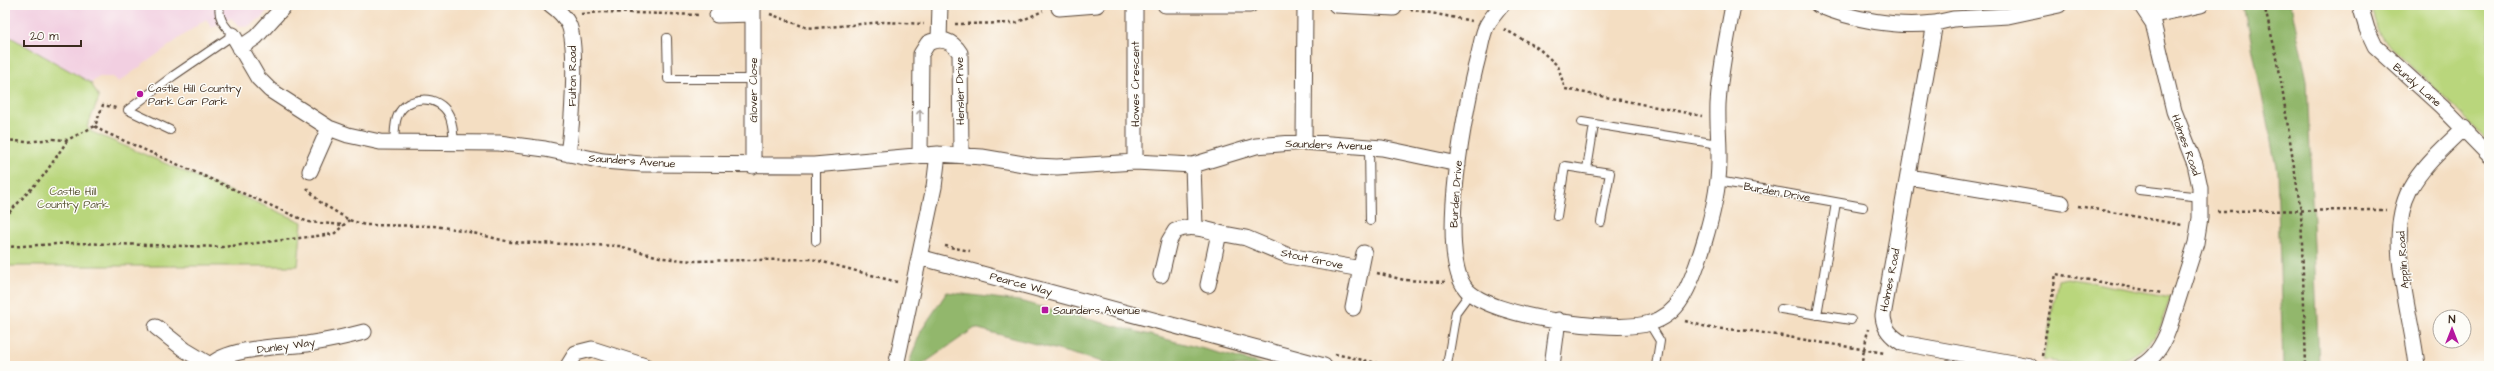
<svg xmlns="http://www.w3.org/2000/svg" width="2494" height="371" viewBox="0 0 2494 371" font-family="'Architects Daughter',sans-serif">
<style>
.built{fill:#f2cfe1}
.green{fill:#b9d67c;stroke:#7a804d}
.forest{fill:#92b76c;stroke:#667045}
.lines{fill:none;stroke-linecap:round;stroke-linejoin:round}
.service-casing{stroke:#574537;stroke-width:10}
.minor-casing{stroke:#574537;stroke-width:17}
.path{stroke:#574537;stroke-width:2.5;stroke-dasharray:3 3;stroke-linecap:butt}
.service{stroke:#fff;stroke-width:8}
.minor{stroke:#fff;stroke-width:15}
.oneway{stroke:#a79f9a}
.poi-dot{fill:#b5179e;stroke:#fdfcf7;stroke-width:1.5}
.labels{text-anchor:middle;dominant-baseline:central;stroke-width:3;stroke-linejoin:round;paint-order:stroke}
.street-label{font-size:11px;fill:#3b2a1e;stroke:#fdfcf7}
.poi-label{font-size:11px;fill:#3b2a1e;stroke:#fdfcf7;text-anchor:start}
.park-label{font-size:11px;fill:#5a5536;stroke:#fdfcf7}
</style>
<rect width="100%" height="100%" fill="#fdfcf7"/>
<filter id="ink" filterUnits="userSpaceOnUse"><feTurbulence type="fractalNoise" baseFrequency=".025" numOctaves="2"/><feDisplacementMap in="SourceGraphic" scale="8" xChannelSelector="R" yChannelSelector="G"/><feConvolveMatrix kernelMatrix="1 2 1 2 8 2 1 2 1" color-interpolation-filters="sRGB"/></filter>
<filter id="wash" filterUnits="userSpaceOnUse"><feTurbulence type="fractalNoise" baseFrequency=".012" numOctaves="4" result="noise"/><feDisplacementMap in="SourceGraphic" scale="16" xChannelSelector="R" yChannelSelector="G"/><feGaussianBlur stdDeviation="0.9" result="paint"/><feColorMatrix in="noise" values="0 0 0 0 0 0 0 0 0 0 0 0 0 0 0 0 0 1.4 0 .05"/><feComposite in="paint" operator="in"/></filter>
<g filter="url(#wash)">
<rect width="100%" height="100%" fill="#f4dec2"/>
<path class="built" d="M5 5H272L261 18 247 27 239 26 231 18 212 28 206 19 119 82 112 77H99L91 83 5 34Z"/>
<path class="green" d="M2370 5H2489V143L2455 107 2383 39 2377 28Z
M5 34 91 83 99 98 87 127 92 132 302 222 298 266H5Z
M2067 278 2171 297C2166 308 2163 320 2157 331 2135 371 2084 366 2043 360L2058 280Z"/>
<path class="forest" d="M2244 5H2291L2307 80 2319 366H2283L2277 172Z
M947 292 1019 301 1269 366H1118L975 328 920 366 909 363 921 331Z"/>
</g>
<g filter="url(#ink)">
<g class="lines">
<g class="service-casing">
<path id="service" d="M667 38 668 79H753
M1582 122 1718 144
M170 130 128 110 173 76 233 35C225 26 217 18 220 5
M394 143C395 134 394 123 398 115 407 95 439 94 449 115 453 123 453 133 454 143
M1369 146 1370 221
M816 165V241
M1587 169 1594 125
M1718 181 1863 207
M2139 190 2201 197
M1557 216 1565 166 1610 173 1601 222
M1781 309 1851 320
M1817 315 1836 203
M1649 323 1660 341 1656 366
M1447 365 1456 312 1470 293"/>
</g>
<g class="minor-casing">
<path id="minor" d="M551 5C558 10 565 17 569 25 578 48 572 127 568 154
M1135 5V162
M1165 5H1250
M1336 5 1394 8
M1502 5C1497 11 1491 18 1487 25 1482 34 1481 47 1478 57 1466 103 1436 253 1466 289 1489 317 1616 334 1650 323 1664 319 1675 310 1682 298 1698 271 1715 210 1718 179 1721 154 1717 129 1718 104 1720 70 1727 38 1733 5
M1818 5C1852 20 1898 28 1935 23
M2360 5 2367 29 2375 46 2442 107 2489 155
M1059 8 1097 5
M717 15 753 14
M2149 16 2201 5
M233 35 258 78 270 90 329 128
M939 40 940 5
M240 48 256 37 285 5
M1304 142 1305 5
M920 154 921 54 928 43C941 37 952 40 960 53L961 154
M1193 165 1195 227
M753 166V5
M310 171 329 128 348 135 380 142 499 143 545 149 603 161 642 164 814 165 938 154 982 157 1035 166 1057 167 1135 162 1193 165 1256 146 1304 142 1382 148 1458 164
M1909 177 2062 203
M1219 233 1246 238 1289 256 1361 269
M919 257 1324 366
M1161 275 1169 241 1175 231C1189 224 1204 229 1219 233L1208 285
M1353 308 1364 253
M156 327 185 350 210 365
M210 366C227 347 282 347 307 344 327 341 345 337 364 332
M568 366 576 353 592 349 645 366
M896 366 934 187 938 154
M1552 366 1558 320
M2030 366 1902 343C1891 336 1884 329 1883 316L1935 23 1953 19 2008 16 2059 5
M2141 366C2155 358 2164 342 2169 328L2196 243 2200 218V187L2195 164 2174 111 2153 23 2141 5
M2417 366C2412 314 2384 238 2410 189 2423 165 2445 147 2464 128"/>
</g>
<path class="path" d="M2264 5 2278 62 2301 212 2306 366
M1410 9 1472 21
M581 14 602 12 700 15
M770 14 805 27 817 28 884 22 924 24
M955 24 1016 23 1043 11
M1504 29 1538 48 1558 66 1565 89 1702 116
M95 126 102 131 308 222 343 225
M5 140 26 142 52 139 67 140 95 126 103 105 116 108
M307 188 320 202 349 220 365 225 434 226 461 230 510 242 619 246 663 258 692 261 812 259 897 282
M2078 206 2182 225
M2217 211 2386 210
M5 217 44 175 67 141
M945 246 970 251
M5 247 74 243 223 247 334 234 349 220
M1377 273 1404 280 1445 282
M1685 321 1710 328 1752 331 1885 353
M1335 354 1391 366
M2042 356 2056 274 2162 293
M1861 366 1868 329"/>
<use href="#service" class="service"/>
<use href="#minor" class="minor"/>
</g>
<defs><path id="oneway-shaft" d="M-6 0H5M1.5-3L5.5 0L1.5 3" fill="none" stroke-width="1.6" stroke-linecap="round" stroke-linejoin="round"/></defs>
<use class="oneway" href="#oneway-shaft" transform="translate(920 115) rotate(-91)"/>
</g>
<g class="poi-dot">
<circle cx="140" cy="94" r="4"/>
<rect x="1041" y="306" width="8" height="8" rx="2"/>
</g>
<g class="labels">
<g class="street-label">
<text transform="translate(572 76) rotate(-90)">Fulton Road</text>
<text transform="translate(1135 84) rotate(-90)">Howes Crescent</text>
<text transform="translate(2417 85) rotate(41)">Bundy Lane</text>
<text transform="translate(753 90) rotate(-90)">Glover Close</text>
<text transform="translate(960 91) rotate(-91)">Hensler Drive</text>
<text transform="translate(1329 145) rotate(2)">Saunders Avenue</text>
<text transform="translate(2186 145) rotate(70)">Holmes Road</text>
<text transform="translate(632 161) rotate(4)">Saunders Avenue</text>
<text transform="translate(1777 192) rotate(10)">Burden Drive</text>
<text transform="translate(1456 194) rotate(-86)">Burden Drive</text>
<text transform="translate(1312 259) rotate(12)">Stout Grove</text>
<text transform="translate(2403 260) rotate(-94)">Applin Road</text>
<text transform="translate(1890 280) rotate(-79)">Holmes Road</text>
<text transform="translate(1021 284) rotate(15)">Pearce Way</text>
<text transform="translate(286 346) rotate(-8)">Dunley Way</text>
</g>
<g class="poi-label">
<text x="148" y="88">Castle Hill Country<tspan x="148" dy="13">Park Car Park</tspan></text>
<text x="1053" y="310">Saunders Avenue</text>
</g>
<g class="park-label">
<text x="73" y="191">Castle Hill<tspan x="73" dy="13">Country Park</tspan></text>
</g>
</g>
<rect width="2494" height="371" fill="none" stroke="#fdfcf7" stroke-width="20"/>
<g transform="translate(2452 329)"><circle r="19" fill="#fdfcf7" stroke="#afa8a0"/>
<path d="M0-3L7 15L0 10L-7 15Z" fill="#b5179e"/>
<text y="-6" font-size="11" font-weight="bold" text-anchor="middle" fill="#3b2a1e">N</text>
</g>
<path d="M24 40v6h57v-6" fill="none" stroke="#3b2a1e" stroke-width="2"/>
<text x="30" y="40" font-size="12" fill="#3b2a1e" stroke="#fdfcf7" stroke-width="3" paint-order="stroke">20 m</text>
</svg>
